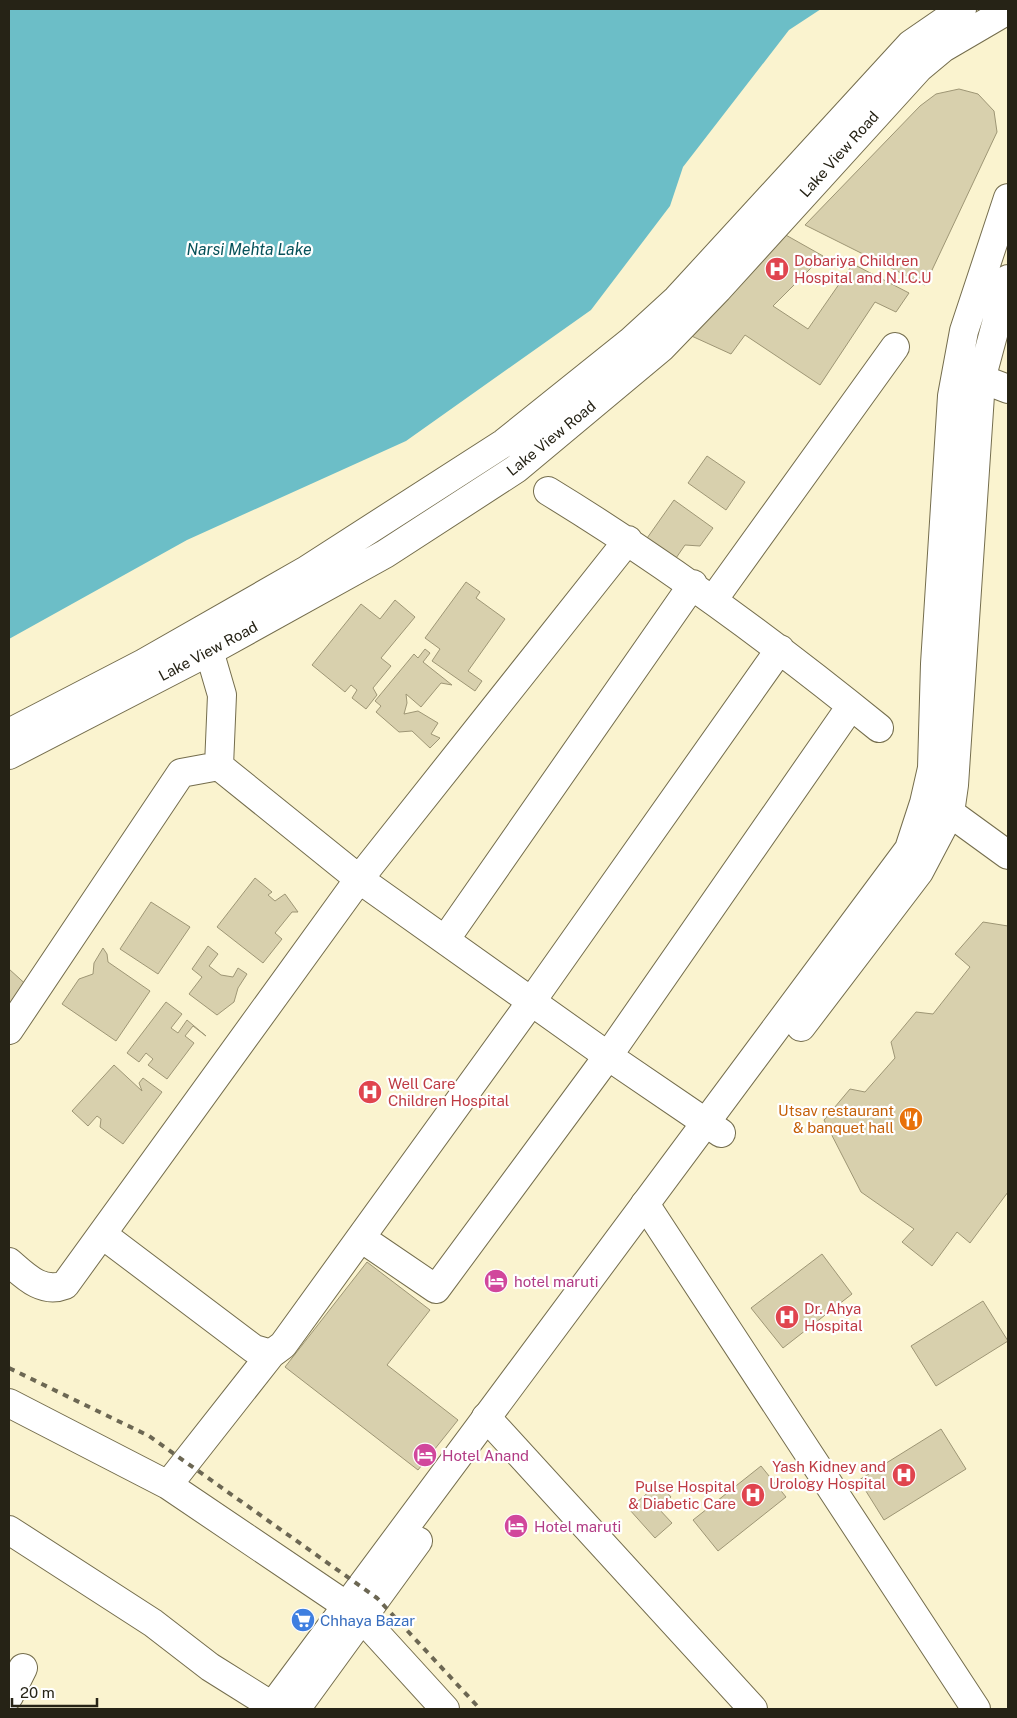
<svg xmlns="http://www.w3.org/2000/svg" width="1017" height="1718" viewBox="0 0 1017 1718" font-family="'Public Sans',sans-serif">
<style>
.water{fill:#6cbec7}
.building{fill:#d8d0ad;stroke:#9e9675}
.lines{fill:none;stroke-linecap:round;stroke-linejoin:round}
.minor-casing{stroke:#746d4d;stroke-width:30}
.major-casing{stroke:#746d4d;stroke-width:30}
.minor{stroke:#fff;stroke-width:28}
.major{stroke:#fff;stroke-width:28}
.rail{stroke:#6c6753;stroke-width:4;stroke-dasharray:6 6;stroke-linecap:butt}
.labels{text-anchor:middle;dominant-baseline:central;stroke-width:4.5;stroke-linejoin:round;paint-order:stroke}
.street-label{font-size:15px;fill:#262316;stroke:#fff}
.health-label{font-size:15px;fill:#be3a42;stroke:#fff;text-anchor:start}
.food-label{font-size:15px;fill:#c56008;stroke:#fff;text-anchor:end}
.hotel-label{font-size:15px;fill:#b23c85;stroke:#fff;text-anchor:start}
.shop-label{font-size:15px;fill:#366cbe;stroke:#fff;text-anchor:start}
.water-label{font-size:16px;font-style:italic;fill:#07525a;stroke:#fff}
</style>
<rect width="100%" height="100%" fill="#faf3cf"/>
<path class="water" d="M9 9H821L789 30 683 167 670 206 591 310 406 441 187 540 9 639Z"/>
<path class="building" d="M959 89 978 94 994 111 997 132 925 285 805 225 920 106 936 94Z
M784 234 823 256 773 306 808 329 853 264 909 293 896 312 875 302 820 385 745 335 731 354 685 333Z
M707 456 745 482 726 510 688 483Z
M674 500 713 528 700 546 685 545 674 561 645 541Z
M466 582 480 592 476 598 505 619 468 671 482 681 475 691 432 661 440 649 425 638Z
M395 600 415 617 381 658 391 666 373 688 377 695 366 709 352 698 357 690 351 685 345 692 312 665 361 604 380 619Z
M425 649 430 653 423 662 452 685 441 683 421 707 406 694 407 703 404 714 418 711 438 723 431 734 440 738 430 748 412 731 399 732 376 712 381 706 375 701 414 654 418 658Z
M255 878 272 892 268 895 275 901 285 894 298 912H292L275 933 282 939 263 963 217 927Z
M151 902 190 927 158 974 120 949Z
M983 922 1008 926V1192L970 1243 957 1232 932 1266 902 1242 914 1229 861 1192 824 1120 850 1089 865 1092 895 1058 891 1042 916 1012 933 1014 970 967 955 954Z
M208 946 218 954 209 966 221 975 233 977 238 968 247 974 238 988 234 1002 217 1015 189 994 202 977 192 969Z
M103 948 107 954 108 962 150 991 116 1041 62 1004 79 979 93 974 94 963Z
M9 969 31 989 9 1013Z
M166 1002 182 1014 171 1028 178 1033 187 1020 206 1036 193 1026 185 1036 194 1043 167 1079 148 1065 153 1059 146 1053 139 1062 127 1053Z
M114 1065 142 1091 139 1083 143 1078 162 1092 123 1144 100 1127 101 1119 97 1116 88 1126 72 1111Z
M822 1254 852 1294 783 1348 751 1308Z
M367 1262 430 1310 387 1365 458 1420 418 1470 285 1367Z
M983 1301 1008 1341 936 1386 911 1346Z
M941 1429 966 1469 884 1520 859 1480Z
M761 1466 786 1497 718 1551 693 1520Z
M659 1483 671 1497 658 1508 672 1523 655 1538 629 1509Z"/>
<g class="lines">
<g class="minor-casing">
<path id="minor" d="M961 371 1008 389
M548 491C666 563 772 641 879 728
M713 600 895 347
M203 630 222 695 219 766
M931 799 1008 855
M445 940 693 584
M9 1030 181 773 219 766 359 879 608 1056 721 1133
M645 1204 976 1709
M103 1235 254 1349 271 1354 283 1345 531 1002 780 649
M361 1238 436 1289 608 1056 851 706
M9 1262C25 1276 42 1294 65 1285L359 879 628 540
M9 1403 168 1485 347 1606
M486 1417 753 1709
M168 1485 271 1354
M362 1618 445 1709
M9 1696 23 1668"/>
</g>
<g class="major-casing">
<path id="major" d="M9 733 144 663 305 571 504 443 630 342 677 299 911 44 962 9
M9 755 210 651 385 554 516 469 661 348 718 289 919 68 943 48 1008 10
M801 1027 919 872 950 813 954 785 981 380 1008 279
M9 1530 153 1623 210 1667 277 1709
M270 1709 909 849 924 803 932 768 935 664 952 396 964 331 1008 198
M296 1709 418 1541"/>
</g>
<use href="#minor" class="minor"/>
<use href="#major" class="major"/>
<path class="rail" d="M9 1368 149 1436 377 1598 480 1709"/>
</g>
<defs>
<g id="hospital-disc" transform="scale(1.25)"><circle r="9.5" fill="#e0444e" stroke="#fff"/><path d="M-5-5h3v3.5h4V-5h3V5h-3V1.5h-4V5h-3Z" fill="#fff"/></g>
<g id="restaurant-disc" transform="scale(1.25)"><circle r="9.5" fill="#e8710a" stroke="#fff"/><path d="M-5-6h1v4h1v-4h1v4h1v-4h1v5L-1.5 .5V6h-2V.5L-5-1ZM5-6V6H3V1.5H1.5Q1.5-4 5-6Z" fill="#fff"/></g>
<g id="hotel-disc" transform="scale(1.25)"><circle r="9.5" fill="#d1479c" stroke="#fff"/><path d="M-6-4.5h1.5V1H6V5H4.5V3h-9V5H-6ZM-4 0a1.8 1.8 0 1 1 3.6 0ZM.5 0V-2.5h3Q6-2.5 6 0Z" fill="#fff"/></g>
<g id="supermarket-disc" transform="scale(1.25)"><circle r="9.5" fill="#3f7fe0" stroke="#fff"/><path d="M-6-5.5h2.5l.6 2H6L4.5 2H-2.5L-4.4-4H-6ZM-1.5 3.2a1.3 1.3 0 1 0 .1 0ZM3 3.2a1.3 1.3 0 1 0 .1 0Z" fill="#fff"/></g>
</defs>
<g fill-rule="evenodd">
<use href="#hospital-disc" x="777" y="269"/>
<use href="#hospital-disc" x="370" y="1092"/>
<use href="#restaurant-disc" x="911" y="1119"/>
<use href="#hotel-disc" x="496" y="1281"/>
<use href="#hospital-disc" x="787" y="1317"/>
<use href="#hotel-disc" x="425" y="1455"/>
<use href="#hospital-disc" x="904" y="1475"/>
<use href="#hospital-disc" x="753" y="1495"/>
<use href="#hotel-disc" x="516" y="1526"/>
<use href="#supermarket-disc" x="303" y="1620"/>
</g>
<g class="labels">
<g class="street-label">
<text transform="translate(839 154) rotate(-48)">Lake View Road</text>
<text transform="translate(551 438) rotate(-39)">Lake View Road</text>
<text transform="translate(208 651) rotate(-28)">Lake View Road</text>
</g>
<g class="health-label">
<text x="794" y="260">Dobariya Children<tspan x="794" dy="17">Hospital and N.I.C.U</tspan></text>
<text x="388" y="1083">Well Care<tspan x="388" dy="17">Children Hospital</tspan></text>
<text x="804" y="1308">Dr. Ahya<tspan x="804" dy="17">Hospital</tspan></text>
<text x="886" y="1466" text-anchor="end">Yash Kidney and<tspan x="886" dy="17">Urology Hospital</tspan></text>
<text x="736" y="1486" text-anchor="end">Pulse Hospital<tspan x="736" dy="17">&amp; Diabetic Care</tspan></text>
</g>
<g class="food-label">
<text x="894" y="1110">Utsav restaurant<tspan x="894" dy="17">&amp; banquet hall</tspan></text>
</g>
<g class="hotel-label">
<text x="514" y="1281">hotel maruti</text>
<text x="442" y="1455">Hotel Anand</text>
<text x="534" y="1526">Hotel maruti</text>
</g>
<g class="shop-label">
<text x="320" y="1620">Chhaya Bazar</text>
</g>
<g class="water-label">
<text x="249" y="249">Narsi Mehta Lake</text>
</g>
</g>
<rect width="1017" height="1718" fill="none" stroke="#262316" stroke-width="20"/>
<path d="M12 1698v8h85v-8" fill="none" stroke="#262316" stroke-width="2.5"/>
<text x="20" y="1698" font-size="15" fill="#262316" stroke="#ffffff" stroke-width="4" paint-order="stroke">20 m</text>
</svg>
